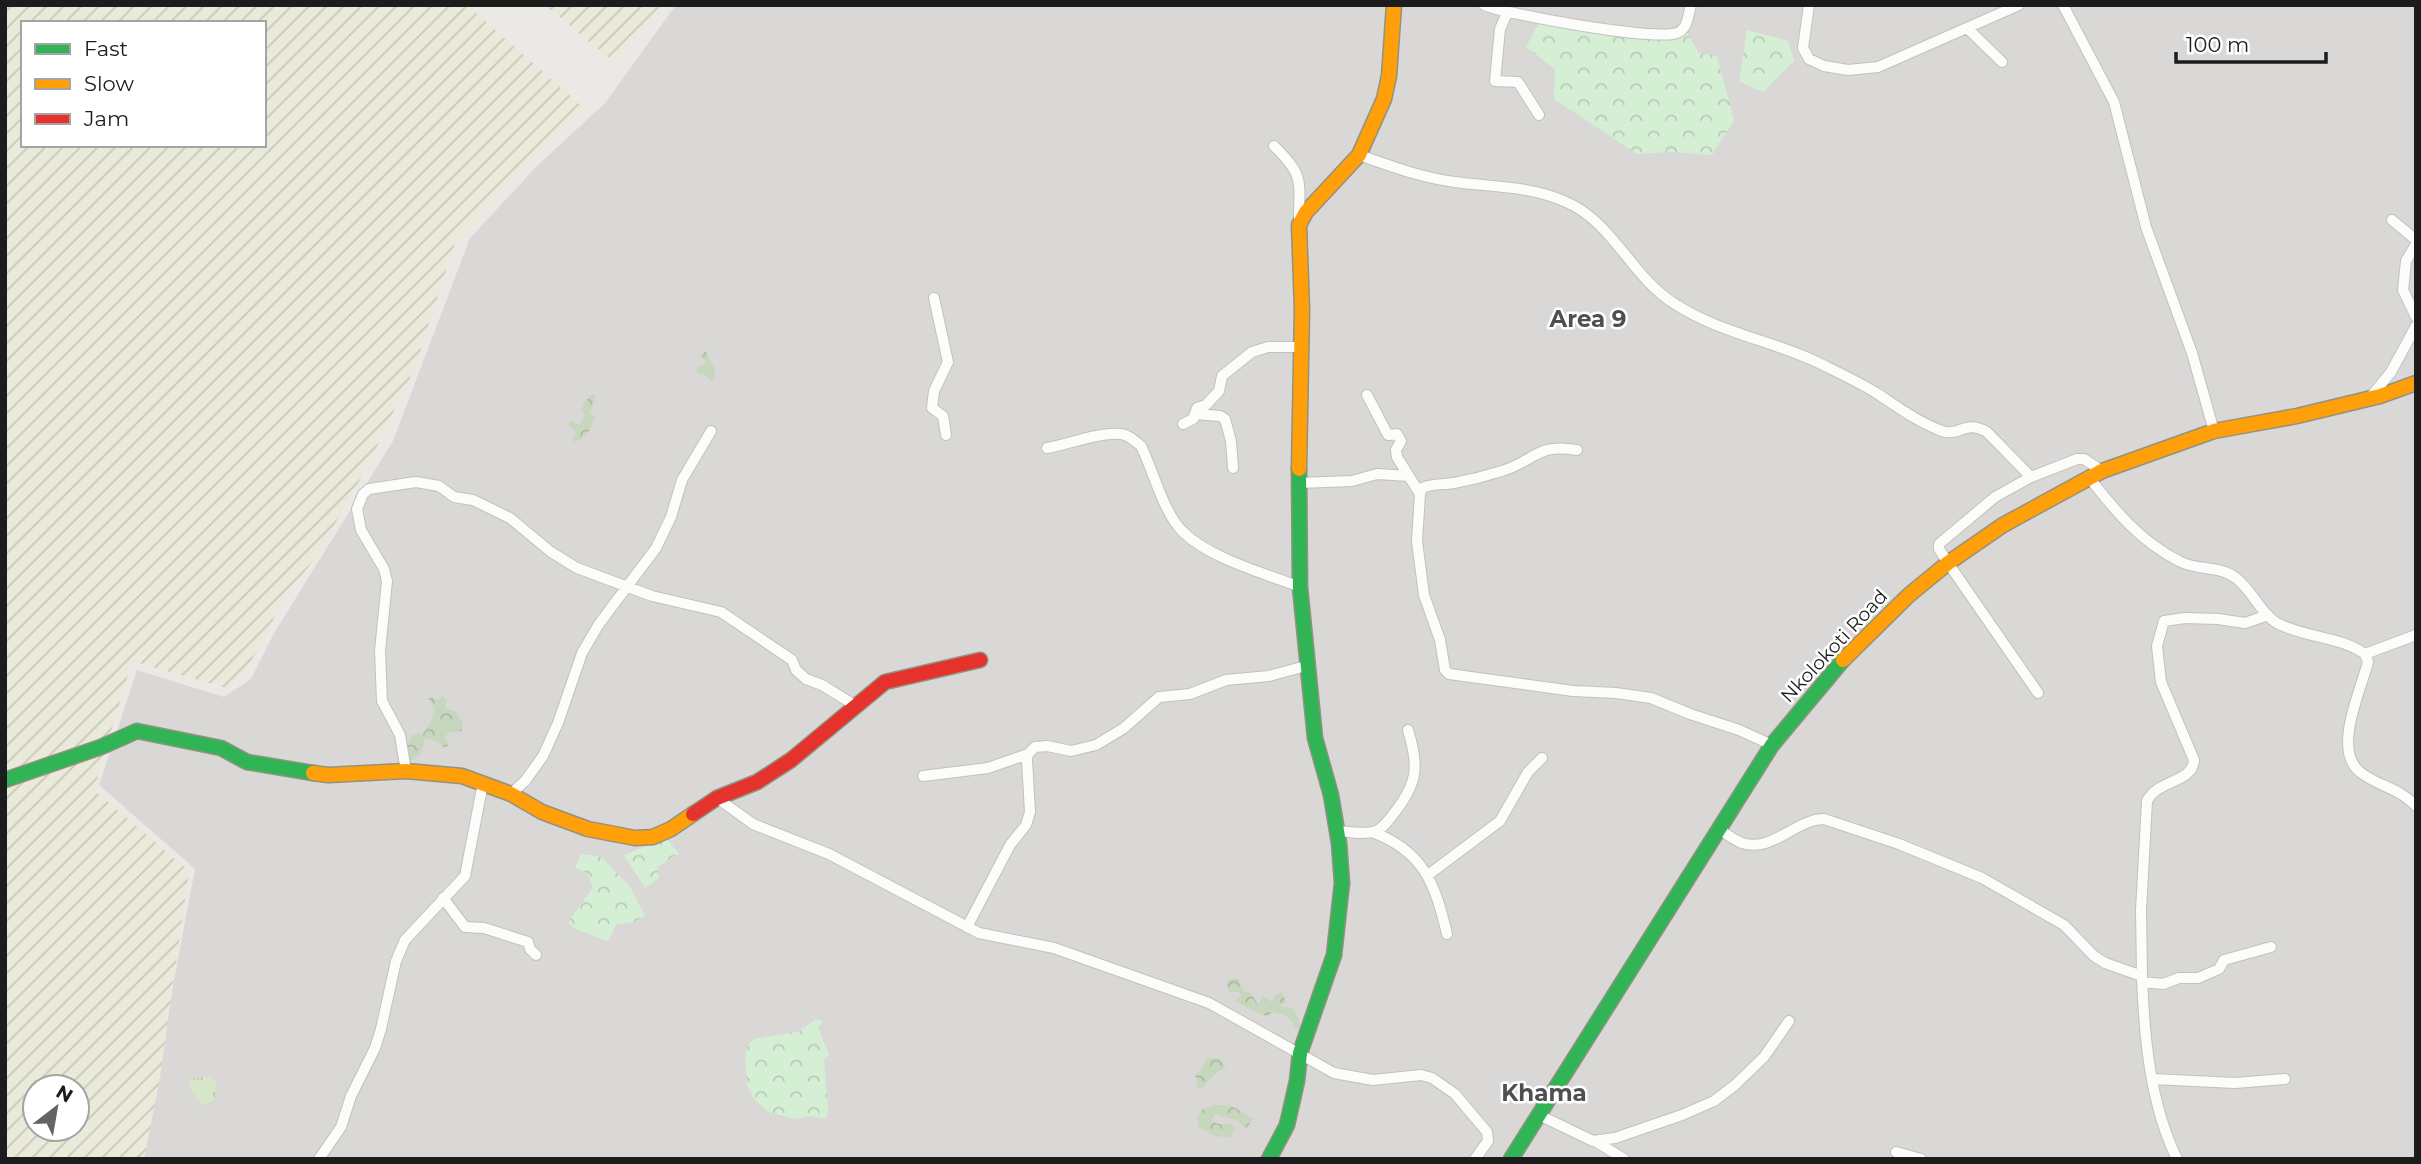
<svg xmlns="http://www.w3.org/2000/svg" width="2421" height="1164" viewBox="0 0 2421 1164" font-family="Montserrat,sans-serif">
<style>
.residential{fill:#dad8d6}
.farmland{fill:url(#farmland-furrows);fill-rule:evenodd}
.grass{fill:url(#grass-tufts)}
.forest{fill:url(#forest-crowns)}
.park{fill:url(#park-crowns)}
.lines{fill:none;stroke-linecap:round;stroke-linejoin:round}
.street-casing{stroke:#c2c1bf;stroke-width:12}
.fast-casing{stroke:#91927f;stroke-width:17}
.slow-casing{stroke:#91927f;stroke-width:17}
.jam-casing{stroke:#91927f;stroke-width:17}
.street{stroke:#fcfcfb;stroke-width:10}
.fast{stroke:#30b455;stroke-width:14}
.slow{stroke:#ff9f0a;stroke-width:14}
.jam{stroke:#e5322d;stroke-width:14}
.labels{text-anchor:middle;dominant-baseline:central;stroke-width:5;stroke-linejoin:round;paint-order:stroke}
.street-label{font-size:19px;fill:#1c1c1c;stroke:#fff}
.quarter-label{font-size:23px;font-weight:bold;fill:#4f4f4f;stroke:#fff}
</style>
<defs>
<pattern id="farmland-furrows" width="10" height="10" patternUnits="userSpaceOnUse" patternTransform="scale(1.75)"><rect width="10" height="10" fill="#e9ead9"/><path d="M-1 1l2-2M0 10L10 0M9 11l2-2" fill="none" stroke="#c7c8ba"/></pattern>
<pattern id="grass-tufts" width="24" height="20" patternUnits="userSpaceOnUse" patternTransform="scale(1.75)"><rect width="24" height="20" fill="#d7e6c6"/><path d="M3 7l-1-3M5 7V3M7 7l1-3M15 17l-1-3M17 17v-4M19 17l1-3" fill="none" stroke="#b8c5aa"/></pattern>
<pattern id="forest-crowns" width="20" height="18" patternUnits="userSpaceOnUse" patternTransform="scale(1.75)"><rect width="20" height="18" fill="#c6d7bd"/><path d="M2 6a3 3 0 1 1 6 0M12 15a3 3 0 1 1 6 0" fill="none" stroke="#aab8a2"/></pattern>
<pattern id="park-crowns" width="20" height="18" patternUnits="userSpaceOnUse" patternTransform="scale(1.75)"><rect width="20" height="18" fill="#d5efd5"/><path d="M2 6a3 3 0 1 1 6 0M12 15a3 3 0 1 1 6 0" fill="none" stroke="#b6ccb6"/></pattern>
</defs>
<rect width="100%" height="100%" fill="#ebe9e5"/>
<path class="residential" d="M676 5H2416V1159H140L195 869 99 785 137 670 224 697 251 679 273 635 393 441 470 238 538 165 605 103Z"/>
<path class="farmland" d="M5 5H467L585 109 533 158 455 243 415 367 366 469 318 554 281 603 264 639 243 674 226 688 132 661 94 790 189 871 160 1077 144 1159H5ZM23 23H264V145H23ZM35 1087H77V1129H35Z
M545 5H662L615 60V63Z"/>
<path class="grass" d="M210 1076 216 1081 215 1100 203 1105 190 1089 189 1079Z"/>
<path class="forest" d="M706 351 715 370 713 382 702 373 699 375 696 369 705 363 704 359 699 357Z
M592 394 596 395 590 414 595 416C592 429 586 438 575 442L572 439 577 432 568 425 571 420 579 425 586 415 581 411 584 403Z
M443 696 446 701V709L455 711 462 721V731L448 733 445 737 449 745 445 748 436 741 425 738 421 754 409 762 405 750 412 735 423 734 431 721 435 708 428 699 432 697 437 700Z
M1229 979H1238L1244 991 1251 993 1258 1004 1263 996 1272 1002 1274 996 1282 992 1286 1002 1279 1006 1294 1009 1301 1026 1296 1029C1291 1017 1285 1015 1273 1012L1267 1016 1263 1015 1235 1001 1240 996 1239 992H1229L1227 986Z
M1207 1057 1219 1059 1226 1066 1211 1078 1203 1088 1197 1087V1079L1194 1075 1201 1071Z
M1214 1105H1230L1254 1119 1246 1128 1236 1120 1215 1114 1211 1120 1218 1124 1230 1123 1235 1129 1230 1138 1216 1136 1199 1128 1197 1120 1201 1110Z"/>
<path class="park" d="M1540 21 1647 40 1687 33 1699 53 1717 56 1734 120 1712 155 1671 152 1637 154 1554 99 1555 69 1526 47Z
M1747 30 1788 41 1794 61 1763 92 1739 82Z
M666 838 679 854 657 867 659 878 645 888 624 855Z
M581 854 602 857 630 887 645 916 634 922 616 925 608 941 575 929 568 922 593 888 588 873 575 868Z
M816 1019 823 1021 818 1028 829 1054 824 1060 828 1110 826 1118 807 1116 796 1119 768 1112 754 1099 747 1085 745 1057 748 1045 754 1039 800 1031Z"/>
<g class="lines">
<g class="street-casing">
<path id="street" d="M1484 5C1509 15 1655 41 1677 33 1688 29 1688 15 1691 5
M1809 5 1803 48 1809 59 1824 66 1848 70 1878 67 2019 5
M2063 5 2114 102 2146 227 2192 353 2214 431
M1507 13 1500 29 1495 81 1518 82 1539 115
M1967 28 2002 62
M1274 146C1305 176 1299 181 1299 221
M1359 155C1391 166 1422 178 1455 182 1493 187 1529 186 1564 201 1613 221 1631 277 1675 304 1720 333 1770 340 1817 362 1837 372 1859 382 1878 394 1899 408 1918 422 1942 431 1960 437 1965 419 1987 432L2031 477
M2392 220 2416 240
M2416 244 2406 261 2403 290 2416 317
M934 298 948 362 934 391 932 408 943 416 946 435
M1367 395 1388 435 1397 434 1401 441 1396 450 1397 457 1420 494
M2369 399 2391 372 2416 326
M1195 414 1220 416 1225 419 1231 441 1233 468
M1183 424 1193 419 1197 408 1206 405 1219 391 1222 376 1252 352 1268 347H1300
M1047 448C1068 444 1100 432 1121 434 1129 435 1135 441 1141 446 1153 470 1164 514 1183 532 1211 559 1264 573 1300 587
M1577 450C1536 443 1535 461 1502 471 1486 476 1470 480 1454 483 1443 485 1432 483 1422 488L1420 494 1417 541 1424 595 1440 640 1445 670 1449 674 1573 691 1616 693 1651 698 1690 714 1739 730 1772 745
M2089 477C2114 510 2141 542 2179 561 2197 571 2219 565 2236 578 2253 591 2262 616 2279 624 2307 638 2339 636 2365 654L2368 662C2361 690 2332 750 2360 772 2377 786 2398 787 2416 806
M1299 483 1352 481 1377 474 1409 476
M2365 654 2416 635
M2038 693 1948 563 1939 549V544L1995 497 2031 477 2077 459H2084L2102 471
M406 771 400 735 382 701 380 651 387 581 384 569 361 530 357 509 363 494 369 489 416 482 439 486 454 497 473 500 510 518 551 552 577 568 652 596 721 612 792 660 796 670 806 679 822 685 856 706
M923 776 988 768 1028 754
M511 794 525 781 543 756 558 723 582 653 599 624 656 548 671 517 682 480 711 431
M717 798 753 824 829 854 979 933 1054 948 1209 1003 1334 1073 1373 1080 1421 1075 1432 1078 1455 1094 1487 1132 1488 1141 1475 1159
M1719 829C1726 834 1734 840 1742 843 1772 853 1796 819 1824 819L1899 844 1982 878 2064 925 2094 956 2105 963 2142 976C2144 1036 2150 1104 2177 1159
M1338 831C1350 832 1364 835 1376 831 1385 827 1389 819 1395 812 1418 782 1419 766 1408 730
M1372 832C1424 851 1435 884 1447 934
M1428 875 1500 821 1528 772 1542 758
M443 898 465 927 484 928 528 942 530 949 536 955
M967 927 1010 845 1026 825 1030 812 1027 760 1028 754 1035 747 1047 746 1071 751 1096 745 1124 728 1159 697 1190 694 1226 680 1269 676 1306 666
M2142 976 2141 910 2147 801C2158 779 2193 783 2194 760L2161 682 2157 646 2164 621 2185 618 2218 619 2245 623 2268 615
M2142 982 2163 984 2179 978H2198L2219 969 2224 960 2271 947
M2153 1079 2235 1083 2285 1079
M1539 1115 1593 1141 1615 1138 1682 1115 1714 1101 1735 1085 1764 1057 1789 1021
M1595 1141 1624 1159
M1896 1152 1921 1159
M319 1159 341 1127 351 1096 375 1048 381 1029 396 961 405 940 465 876 483 783"/>
</g>
<g class="fast-casing">
<path id="fast" d="M5 780 101 747 137 731 221 748 247 762 313 773
M1269 1159 1287 1125 1297 1081 1300 1053 1334 955 1342 883 1339 843 1331 795 1315 738 1300 587 1299 469
M1511 1159 1772 745 1843 660"/>
</g>
<g class="slow-casing">
<path id="slow" d="M1299 469 1302 309 1299 225 1306 212 1359 155 1384 99 1389 76 1394 5
M1843 660 1909 595 1948 563 2003 525 2102 471 2214 431 2297 416 2380 396 2416 383
M313 773 328 775 406 771 462 776 511 794 542 812 588 829 635 838 653 837 671 829 693 814"/>
</g>
<g class="jam-casing">
<path id="jam" d="M693 814 717 798 757 782 791 760 885 682 980 660"/>
</g>
<use href="#street" class="street"/>
<use href="#fast" class="fast"/>
<use href="#slow" class="slow"/>
<use href="#jam" class="jam"/>
</g>
<g class="labels">
<g class="street-label">
<text transform="translate(1834 646) rotate(-47)">Nkolokoti Road</text>
</g>
<g class="quarter-label">
<text x="1588" y="319">Area 9</text>
<text x="1544" y="1093">Khama</text>
</g>
</g>
<rect width="2421" height="1164" fill="none" stroke="#1c1c1c" stroke-width="14"/>
<rect x="21" y="21" width="245" height="126" fill="#ffffff" stroke="#a4a4a4" stroke-width="2"/>
<rect x="35" y="44" width="35" height="10" fill="#30b455" stroke="#a4a4a4" stroke-width="2"/>
<text x="84" y="56" font-size="21" fill="#1c1c1c">Fast</text>
<rect x="35" y="79" width="35" height="10" fill="#ff9f0a" stroke="#a4a4a4" stroke-width="2"/>
<text x="84" y="91" font-size="21" fill="#1c1c1c">Slow</text>
<rect x="35" y="114" width="35" height="10" fill="#e5322d" stroke="#a4a4a4" stroke-width="2"/>
<text x="84" y="126" font-size="21" fill="#1c1c1c">Jam</text>
<g transform="translate(56 1108) rotate(31)"><circle r="33" fill="#ffffff" stroke="#a4a4a4" stroke-width="2"/>
<path d="M0-5L12 26L0 18L-12 26Z" fill="#646462"/>
<text y="-10" font-size="19" font-weight="bold" text-anchor="middle" fill="#1c1c1c">N</text>
</g>
<path d="M2176 52v10h150v-10" fill="none" stroke="#1c1c1c" stroke-width="3.5"/>
<text x="2186" y="52" font-size="21" fill="#1c1c1c" stroke="#ffffff" stroke-width="5" paint-order="stroke">100 m</text>
</svg>
